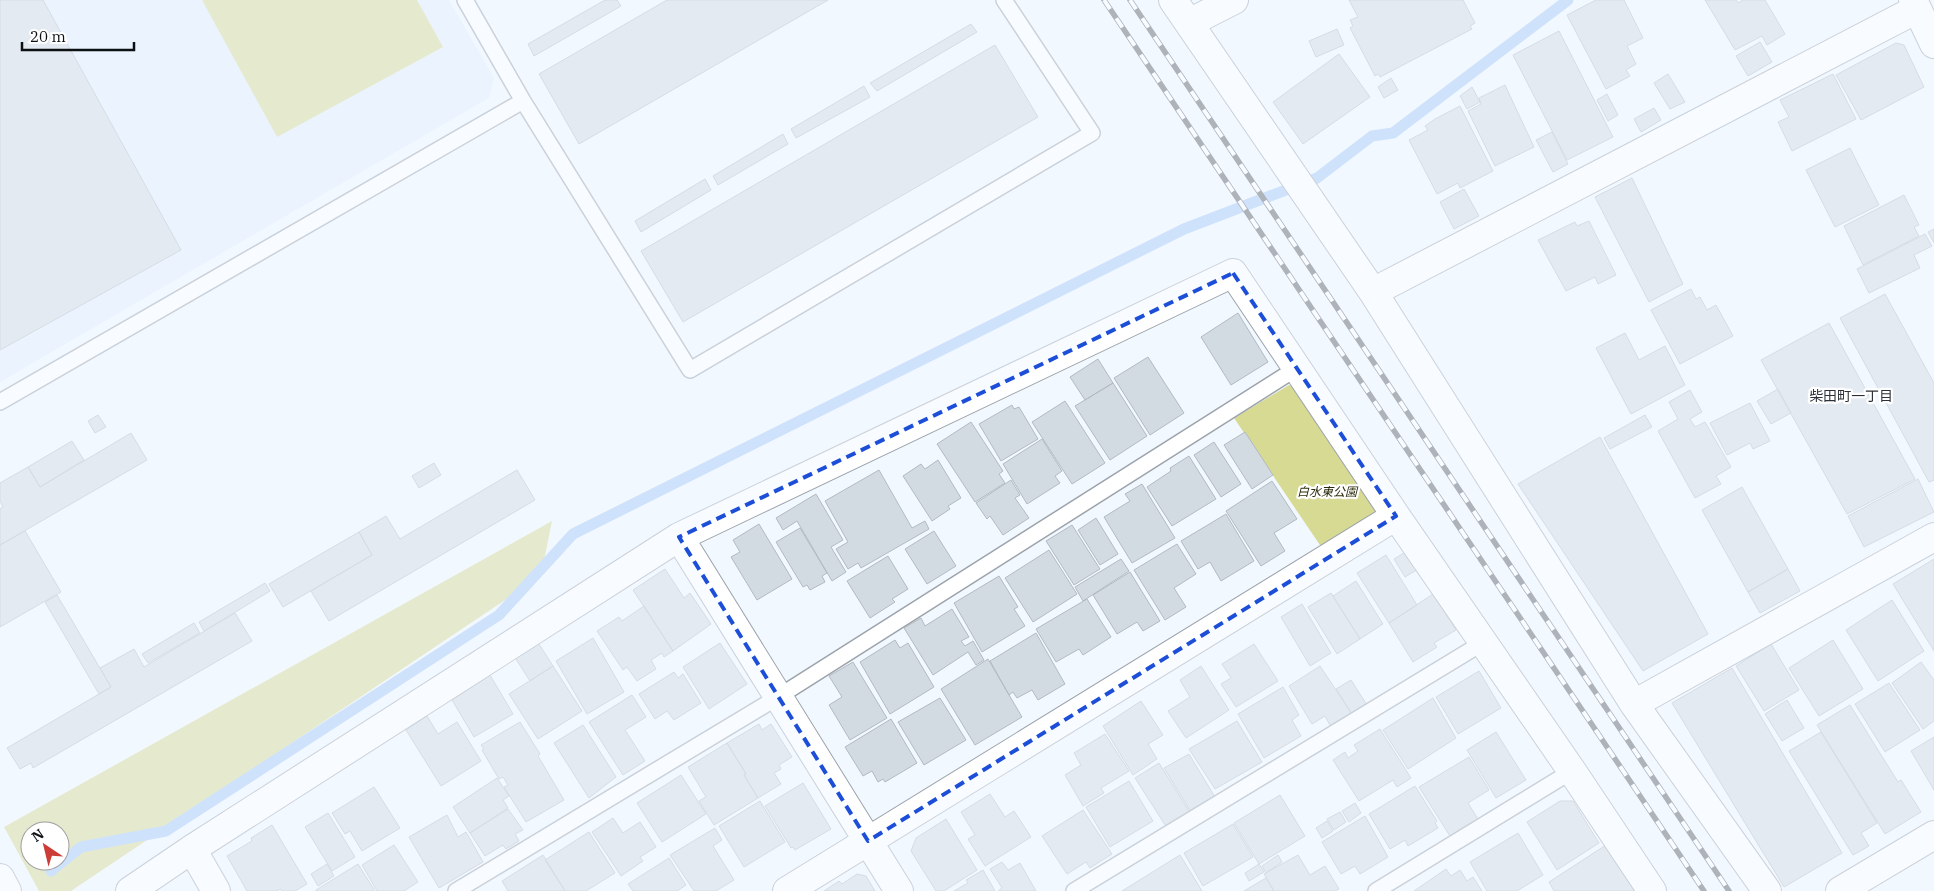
<svg xmlns="http://www.w3.org/2000/svg" width="1934" height="891" viewBox="0 0 1934 891" font-family="'IBM Plex Serif','Noto Sans JP',serif">
<style>
.built{fill:#e1eefd}
.green{fill:#d6da93;fill-rule:evenodd}
.lines{fill:none;stroke-linecap:round;stroke-linejoin:round}
.stream{stroke:#a4c8f5;stroke-width:11}
.building{fill:#d2dae2;stroke:#b3bac2}
.lane-casing{stroke:#9ca3ab;stroke-width:18}
.street-casing{stroke:#9ca3ab;stroke-width:30}
.secondary-casing{stroke:#9ca3ab;stroke-width:30}
.lane{stroke:#fff;stroke-width:15}
.street{stroke:#fff;stroke-width:28}
.secondary{stroke:#fff;stroke-width:28}
.rail-casing{stroke:#5b5f64;stroke-width:5.5}
.rail{stroke:#fff;stroke-width:4;stroke-dasharray:11;stroke-linecap:butt}
.marked{fill:none;stroke:#1d4ed8;stroke-width:4;stroke-dasharray:10 6;stroke-linejoin:round}
.labels{text-anchor:middle;dominant-baseline:central;stroke-width:4.5;stroke-linejoin:round;paint-order:stroke}
.park-label{font-size:12px;font-style:italic;fill:#2c2d0d;stroke:#fff}
.neighbourhood-label{font-size:14px;fill:#2b3137;stroke:#fff}
</style>
<rect width="100%" height="100%" fill="#f2f8ff"/>
<path class="built" d="M0 0H449L494 78 489 98 0 382Z"/>
<path class="green" d="M202 0H417L443 47 277 137Z
M1289 385 1304 393 1375 494V520L1324 551 1234 418Z
M552 521 541 576 71 891H39L4 827ZM30 831H60V861H30Z"/>
<g class="lines">
<path class="stream" d="M51 871 81 847 166 831 499 615 573 534 1184 229 1317 178 1372 136 1393 133 1568 0"/>
</g>
<path class="building" d="M0 0H43L181 250 0 350Z
M605 0H617L621 6 534 56 528 44Z
M667 0H828L579 144 539 74Z
M1349 0H1463L1475 23 1470 26 1472 29 1380 77 1378 74 1375 76 1350 28 1353 26 1350 20 1358 17Z
M1596 0H1624L1643 38 1627 46 1636 64 1626 70 1630 76 1606 89 1567 15Z
M1705 0H1736L1738 3 1743 0H1765L1785 34 1767 45 1762 36 1735 50Z
M971 24 977 32 877 91 870 83Z
M1337 29 1344 45 1316 57 1309 41Z
M1559 31 1613 137 1567 160 1513 55Z
M1760 42 1772 62 1748 76 1736 56Z
M1896 43 1904 45 1924 87 1861 120 1836 75Z
M995 45 1038 117 683 322 641 251Z
M1339 54 1370 97 1303 144 1273 102Z
M1668 74 1685 102 1670 109 1654 83Z
M1833 74 1856 119 1792 151 1778 122 1789 117 1780 100Z
M1391 78 1398 90 1384 98 1378 87Z
M1505 85 1534 147 1495 166 1468 111 1481 104 1479 98Z
M864 86 870 97 796 138 791 129Z
M1472 87 1480 102 1467 109 1460 96Z
M1607 94 1618 115 1608 121 1597 100Z
M1460 106 1493 171 1460 188 1458 183 1437 194 1409 140 1428 130 1425 126 1435 119Z
M1654 108 1661 120 1641 132 1634 119Z
M1552 132 1568 164 1553 172 1536 140Z
M783 134 788 144 718 185 713 176Z
M1850 148 1879 205 1835 227 1806 170Z
M1632 178 1683 284 1649 302 1595 197Z
M705 179 711 190 641 232 635 221Z
M1464 189 1479 216 1454 229 1440 202Z
M1904 195 1919 225 1914 227 1919 236 1863 265 1844 226Z
M1589 221 1616 275 1598 284 1595 277 1566 291 1538 240 1575 222 1577 226Z
M1934 229V243L1928 232Z
M1925 234 1932 246 1914 255 1920 268 1869 293 1857 269Z
M1691 289 1696 299 1700 297 1707 310 1716 305 1733 336 1680 364 1651 310Z
M1885 294 1934 383V480L1929 482 1840 318Z
M1238 313 1268 362 1231 385 1201 337Z
M1829 323 1915 479 1847 514 1761 360Z
M1625 333 1639 360 1665 346 1685 385 1631 414 1596 348Z
M1148 357 1184 413 1150 435 1114 378Z
M1098 359 1113 383 1085 400 1070 377Z
M1113 383 1147 436 1110 460 1075 406Z
M1778 389 1791 413 1771 424 1757 401Z
M1690 390 1702 412 1690 419 1695 427 1705 422 1731 467 1716 476 1721 484 1695 498 1658 431 1678 419 1669 402Z
M1065 401 1105 463 1072 484 1032 422Z
M1750 403 1770 441 1753 449 1750 443 1727 455 1710 423Z
M1012 405 1014 409 1019 407 1038 439 1001 461 979 424Z
M98 415 106 427 95 433 88 421Z
M1645 415 1652 427 1610 449 1604 438Z
M971 422 1003 471 999 474 1005 483 975 502 937 444Z
M1245 432 1273 475 1252 489 1224 445Z
M131 433 147 460 0 545V509L3 507 0 501V483L28 467 40 487Z
M1600 437 1708 634 1643 671 1518 484Z
M1042 439 1062 471 1055 476 1060 483 1027 504 1003 464Z
M72 441 84 460 40 487 28 467Z
M1214 442 1241 484 1221 497 1194 455Z
M1189 456 1216 499 1172 526 1147 487 1171 471 1170 468Z
M938 460 961 498 948 506 950 509 932 521 903 476 921 464 925 469Z
M434 463 441 475 419 488 412 476Z
M517 470 535 500 329 621 311 591 372 555 359 532 386 516 400 539Z
M879 470 912 528 925 521 929 529 861 568 858 563 848 569 836 549 848 542 825 501Z
M1918 479 1934 512 1864 547 1848 516Z
M1011 480 1020 495 1015 498 1029 518 1003 535 990 516 987 519 976 503Z
M1272 481 1297 519 1274 533 1285 551 1261 566 1226 511Z
M1142 484 1175 538 1132 563 1104 517 1130 501 1125 494Z
M1742 487 1788 569 1748 592 1702 510Z
M816 494 843 540 831 547 846 572 832 581 797 521 783 530 776 518Z
M1226 514 1254 561 1221 581 1210 562 1198 569 1181 541Z
M1096 518 1118 554 1100 565 1078 530Z
M759 524 792 579 757 600 731 557 740 552 733 540Z
M1072 525 1100 569 1074 585 1046 541Z
M800 528 827 573 822 576 825 582 810 590 807 585 803 587 776 542Z
M25 531 61 592 0 627V545Z
M934 531 956 566 927 584 905 549Z
M359 532 372 555 283 607 269 584Z
M1177 544 1196 574 1174 588 1186 607 1165 620 1134 570Z
M1049 550 1077 594 1033 622 1005 578Z
M1409 550 1420 568 1405 577 1394 559Z
M1386 555 1417 605 1389 623 1357 573Z
M888 556 908 589 892 599 895 602 870 618 847 581Z
M1121 559 1129 571 1083 601 1075 587Z
M1934 559V651L1893 584Z
M665 569 684 598 690 593 711 624 673 651 633 590Z
M1788 569 1800 591 1760 613 1748 592Z
M1130 572 1160 621 1143 631 1137 622 1117 634 1093 595Z
M999 576 1018 607 1014 609 1025 626 982 652 954 603Z
M1356 581 1383 624 1360 639 1333 596Z
M265 583 270 591 204 631 199 622Z
M1331 593 1360 639 1337 654 1308 607Z
M1433 594 1456 630 1434 643 1437 647 1413 662 1389 623Z
M57 595 111 687 99 694 45 602Z
M1087 599 1111 637 1083 655 1079 649 1056 662 1036 629Z
M1892 600 1924 651 1878 681 1846 630Z
M1302 604 1331 653 1310 666 1281 617Z
M644 606 673 651 664 657 662 653 651 660 656 669 637 681 627 667 623 670 597 631 619 617 622 621Z
M952 609 969 637 961 641 965 646 973 641 984 660 976 665 968 652 933 675 904 628 921 618 925 626Z
M235 613 252 641 33 768 31 763 20 769 7 748 111 687 100 668 134 649 144 667Z
M194 623 200 633 148 663 142 654Z
M1036 633 1065 684 1038 700 1032 690 1017 698 1013 692 1009 695 990 661Z
M593 638 624 692 587 714 556 661Z
M895 640 900 648 908 643 934 687 890 714 860 662Z
M1833 640 1863 689 1819 716 1789 668Z
M537 641 553 666 530 681 514 656Z
M720 643 747 684 709 709 683 667Z
M1254 644 1278 681 1236 707 1221 684 1231 678 1222 664Z
M1771 644 1799 690 1764 711 1736 666Z
M988 659 1022 717 975 745 941 689Z
M853 662 887 718 850 740 829 705 842 697 829 676Z
M1921 662 1934 680V721L1923 729 1892 683Z
M553 666 582 711 538 739 509 694Z
M1201 666 1229 710 1186 738 1168 711 1190 697 1180 680Z
M1320 666 1352 714 1331 727 1325 716 1312 724 1289 686Z
M1732 668 1842 853 1784 887 1672 703Z
M1479 671 1501 708 1458 734 1436 697Z
M674 672 678 678 683 674 701 703 674 720 667 711 655 719 639 694Z
M490 675 513 714 474 737 452 700Z
M1351 680 1367 705 1352 714 1336 689Z
M1889 683 1920 730 1885 752 1855 704Z
M1283 687 1299 715 1292 720 1301 736 1264 758 1238 714Z
M632 695 646 717 625 730 645 761 623 775 589 722Z
M940 698 966 740 924 765 898 722Z
M1433 698 1456 738 1408 769 1383 730Z
M1787 700 1804 728 1782 741 1765 714Z
M1141 701 1163 735 1148 744 1157 759 1133 775 1103 726Z
M1850 705 1898 782 1901 780 1921 812 1885 834 1817 725Z
M427 716 438 734 457 722 481 761 441 786 406 730Z
M891 719 917 763 885 782 883 779 878 782 872 771 863 776 845 747Z
M1237 721 1262 762 1215 789 1189 749Z
M520 722 540 754 538 756 564 800 526 822 504 787 508 785 503 777 499 779 482 750 484 749 481 745Z
M759 724 762 730 771 724 792 757 779 765 781 769 774 773 781 784 758 798 744 775 746 774 727 743Z
M583 725 616 777 589 798 554 743Z
M1380 729 1411 778 1397 787 1393 780 1359 801 1333 760 1345 752 1348 758 1358 751 1354 745Z
M1496 732 1526 780 1496 798 1467 750Z
M1821 732 1877 823 1861 833 1869 846 1853 855 1789 751Z
M1105 734 1129 771 1101 788 1104 793 1083 806 1065 775 1081 765 1074 753Z
M1934 737V790L1911 751Z
M727 743 746 774 744 775 758 798 714 825 699 801 706 797 688 767Z
M1189 754 1215 797 1191 812 1164 768Z
M1469 757 1489 790 1468 803 1478 819 1450 836 1419 787Z
M1159 763 1192 816 1169 831 1135 778Z
M681 775 706 814 662 842 637 803Z
M497 778 509 796 503 800 508 808 470 833 453 807Z
M1129 781 1153 821 1110 847 1086 807Z
M803 783 831 829 795 850 793 847 791 848 765 806Z
M1415 786 1437 821 1435 823 1438 828 1408 846 1405 840 1390 849 1369 814Z
M374 787 400 828 362 851 350 831 345 834 332 813Z
M990 794 1005 817 1014 811 1031 837 985 866 968 839 975 835 961 812Z
M1280 795 1305 836 1259 864 1234 823Z
M760 801 785 842 744 867 719 826Z
M1560 801H1573L1599 843 1557 870 1527 822Z
M1355 803 1361 813 1349 822 1342 811Z
M508 809 523 830 515 834 519 841 506 849 503 845 485 856 470 833Z
M1083 810 1112 854 1090 868 1086 862 1067 874 1042 836Z
M1340 812 1346 822 1334 830 1327 819Z
M328 813 355 857 332 871 305 827Z
M447 815 458 837 466 832 483 862 439 888 409 837Z
M1365 816 1388 857 1360 874 1355 866 1341 874 1322 842Z
M613 818 623 833 640 822 656 847 640 857 643 861 621 876 592 832Z
M946 819 977 870 944 891H936L911 851 916 838Z
M1327 821 1333 831 1322 838 1316 828Z
M1233 824 1253 857 1203 886 1184 853Z
M272 825 307 884 295 891H282L281 889 276 891H247L227 856 252 841 251 838Z
M715 828 722 840 713 846 734 880 716 891H694L670 855Z
M589 832 615 873 586 891H565L545 860Z
M1518 833 1543 875 1517 891H1487L1470 862Z
M394 845 418 882 404 891H377L362 865Z
M1606 845 1636 891H1554L1549 882Z
M543 855 565 891H508L502 881Z
M1180 855 1202 891H1122Z
M1278 855 1282 862 1266 873 1262 866Z
M1298 855 1310 875 1325 866 1339 889 1335 891H1274L1264 874Z
M669 858 686 885 677 891H633L628 884Z
M1002 862 1008 870 1020 863 1036 891H998L1002 888 990 869Z
M327 864 334 876 318 886 311 874Z
M358 864 375 891H316V890Z
M1259 864 1264 872 1249 881 1245 873Z
M1446 869 1451 876 1460 870 1467 881 1473 877 1482 891H1414Z
M983 870 995 891H954L968 883 966 880Z
M857 874 866 876 875 891H824L839 881 842 884Z
M1266 878 1274 891H1244Z"/>
<g class="lines">
<g class="lane-casing">
<path id="lane" d="M465 0 523 101 690 370 1092 133 1004 0
M0 402 523 101
M456 891 778 697 1297 368
M1074 891 1484 642
M1376 891 1572 771"/>
</g>
<g class="street-casing">
<path id="street" d="M1173 0 1373 292 1634 704 1767 891
M1913 0 1934 44
M1189 23 1234 0
M1373 292 1917 9
M679 537 899 891
M1634 704 1934 537
M192 849 216 891
M130 891 192 849 679 537 1233 273 1396 516 1572 771 1652 891
M787 891 1396 516
M1840 891 1934 835"/>
</g>
<g class="secondary-casing">
<path id="secondary" d="M0 878 7 891"/>
</g>
<use href="#lane" class="lane"/>
<use href="#street" class="street"/>
<use href="#secondary" class="secondary"/>
<g class="rail-casing">
<path id="rail" d="M1104 0 1704 891
M1130 0 1729 891"/>
</g>
<use href="#rail" class="rail"/>
</g>
<path d="M0 0H1934V891H0ZM1233 273 1396 516 868 841 679 537Z" fill="#f2f8ff" fill-opacity=".55" fill-rule="evenodd"/>
<path class="marked" d="M1233 273 1396 516 868 841 679 537Z"/>
<g class="labels">
<g class="park-label">
<text x="1327" y="491">白水東公園</text>
</g>
<g class="neighbourhood-label">
<text x="1851" y="396">柴田町一丁目</text>
</g>
</g>
<g transform="translate(45 846) rotate(325)"><circle r="24" fill="#ffffff" stroke="#9e9fa1"/>
<path d="M0-4L9 19L0 12L-9 19Z" fill="#cb3d36"/>
<text y="-8" font-size="14" font-weight="bold" text-anchor="middle" fill="#0d1013">N</text>
</g>
<path d="M22 42v8h112v-8" fill="none" stroke="#0d1013" stroke-width="2.5"/>
<text x="30" y="42" font-size="15" fill="#0d1013" stroke="#ffffff" stroke-width="4" paint-order="stroke">20 m</text>
</svg>
